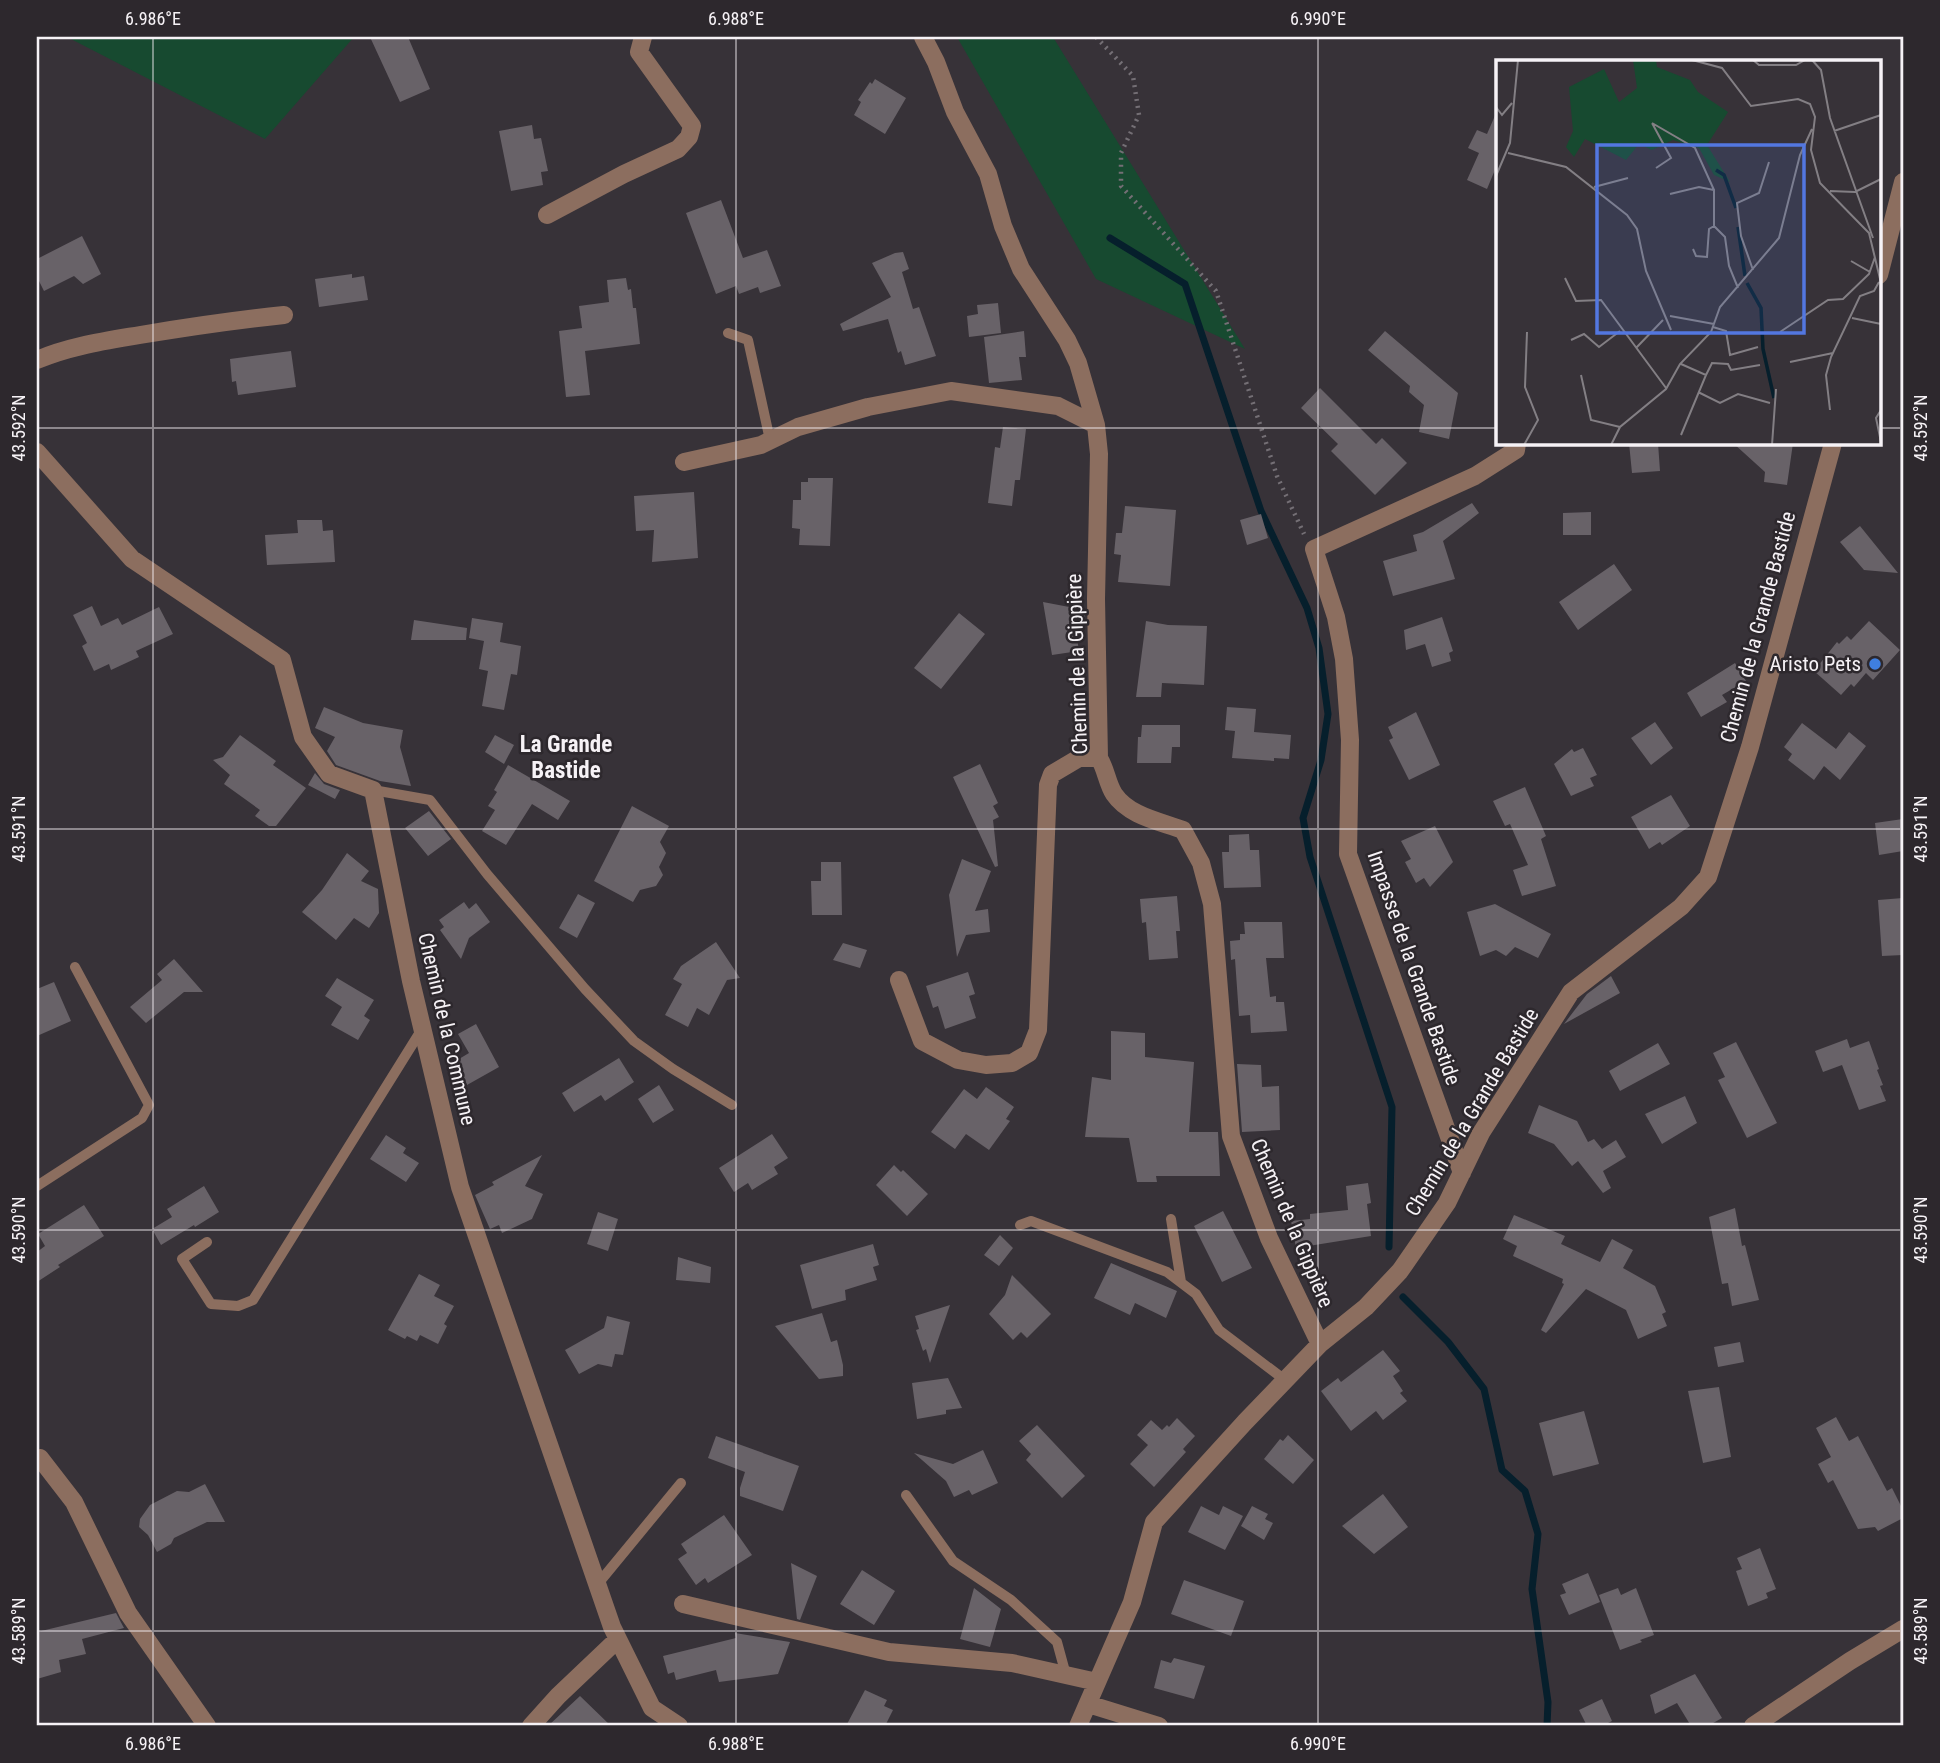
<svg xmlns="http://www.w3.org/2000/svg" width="1940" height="1763" viewBox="0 0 1940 1763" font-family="'Roboto Condensed',sans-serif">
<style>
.green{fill:#174a30}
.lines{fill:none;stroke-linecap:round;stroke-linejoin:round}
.stream{stroke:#061f2c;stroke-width:7}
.building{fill:#686268}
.path{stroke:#746f75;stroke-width:4.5;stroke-dasharray:2 5;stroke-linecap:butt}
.lane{stroke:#8c6e5f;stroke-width:10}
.street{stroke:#8c6e5f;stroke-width:18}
.ticks{fill:none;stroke:#f6f2f6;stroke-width:2;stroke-opacity:0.45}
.shop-dot{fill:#3f7fe0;stroke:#2d282d;stroke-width:2.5}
.labels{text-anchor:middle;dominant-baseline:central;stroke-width:5;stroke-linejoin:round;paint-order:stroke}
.street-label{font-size:21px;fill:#f6f2f6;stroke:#2d282d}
.poi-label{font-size:21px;fill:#f6f2f6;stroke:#2d282d;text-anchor:end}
.neighbourhood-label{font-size:23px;font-weight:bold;fill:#f6f2f6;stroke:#2d282d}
.inset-river{fill:none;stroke:#061f2c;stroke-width:3.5}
.inset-road{fill:none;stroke:#837f84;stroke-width:2}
.view{fill:#5377e0;fill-opacity:0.15;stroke:#5377e0;stroke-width:3.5}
.inset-edge{fill:none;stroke:#f6f2f6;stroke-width:3.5}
.neatline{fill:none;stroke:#f6f2f6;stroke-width:2.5}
.ticks-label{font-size:18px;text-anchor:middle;fill:#f6f2f6}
</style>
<rect width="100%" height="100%" fill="#373238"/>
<path class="green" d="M67 37H354L265 139Z
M957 37H1053L1245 349 1096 279Z"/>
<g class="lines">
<path class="stream" d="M1110 238 1185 284 1261 511 1307 608 1319 648 1328 714 1321 760 1303 818 1310 857 1392 1107 1389 1247
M1403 1297 1448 1342 1484 1389 1502 1470 1525 1491 1538 1534 1532 1589 1548 1702 1547 1726"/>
</g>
<path class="building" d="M370 37H408L430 89 400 102Z
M875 79 906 98 885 134 854 115 861 102 858 100 870 82 872 84Z
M1497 111V165L1487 189 1467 180 1479 153 1468 148 1477 130 1487 134Z
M532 125 534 139 541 138 548 171 541 172 543 185 511 191 499 131Z
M721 200 743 258 767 250 781 286 760 293 758 287 739 294 736 286 716 294 686 213Z
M82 236 101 274 83 284 74 276 44 291 37 277V259Z
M903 252 909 269 902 272 913 309 919 307 936 356 905 365 901 351 898 353 888 319 843 331 840 324 891 297 872 263 895 253Z
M352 274V278L364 276 368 300 319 307 315 279Z
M626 278 628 290 631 289 633 308H636L640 344 585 351 590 395 566 397 559 331 582 328 579 306 609 302 607 280Z
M998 303 1001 333 969 337 967 316 978 314 977 305Z
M1024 331 1026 357H1019L1022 380 989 383 984 337Z
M1385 331 1458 393 1449 439 1419 432 1424 405 1409 392 1410 386 1368 350Z
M291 351 296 387 238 395 236 381 232 382 230 359Z
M1320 388 1376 444 1382 438 1407 463 1375 495 1331 451 1338 444 1301 408Z
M1003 427 1026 429 1020 480H1015L1012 506 988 503 995 447 1000 448Z
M1629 443H1658L1660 471 1632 473Z
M1733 443H1793L1787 485 1764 482 1765 472Z
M808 478H833L830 546 799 545 800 529 792 528 793 500H801V482H808Z
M694 492 698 558 652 562 654 530 636 531 634 496Z
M1472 503 1479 513 1443 541 1455 579 1393 596 1383 561 1417 551 1413 535 1423 532Z
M1125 506 1176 510 1170 586 1118 582 1121 555 1114 554 1116 533H1122Z
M1591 512V535H1563V513Z
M1261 514 1268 538 1247 545 1240 520Z
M297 520H322L323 531 333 530 335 562 267 565 265 535 298 533Z
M1860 526 1898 573 1864 570 1840 542Z
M1614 564 1632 590 1578 630 1559 602Z
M1043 602 1085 610V623L1075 625 1079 651 1052 655Z
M92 606 101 626 118 618 122 625 159 607 173 634 136 651 139 657 111 670 109 664 94 671 82 646 87 643 73 615Z
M959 613 985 634 941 689 914 668Z
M1442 617 1453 651 1449 653 1451 661 1432 667 1425 644 1406 650 1404 630Z
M472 618 503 623 500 642 521 646 517 675 511 674 504 710 482 706 488 671 479 669 484 641 469 638Z
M414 620 467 628 466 640H411Z
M1146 621 1168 625 1207 626 1204 685 1162 683 1161 697H1136Z
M1869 621 1900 650 1873 680 1866 673 1854 687 1851 684 1841 695 1814 671 1837 642 1839 644 1847 636 1851 640Z
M1735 663 1746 681 1722 695 1727 702 1701 717 1687 693Z
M324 707 363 723 403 730 400 747 411 786 380 781 336 765 327 751 335 737 315 728Z
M1227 707 1256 709 1254 732 1291 735 1289 759 1274 758V761L1232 758 1235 731 1225 730Z
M1416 712 1440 765 1409 780 1389 740 1393 738 1388 727Z
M1655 722 1673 748 1651 765 1631 738Z
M1802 723 1836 749 1849 732 1866 746 1840 780 1824 766 1814 780 1788 760 1792 754 1784 747Z
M1142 725H1180V747H1172L1171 763H1137L1138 737H1141Z
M240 735 276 761 273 765 306 788 276 826H269L255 816 260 810 224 784 230 775 213 760 223 757Z
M495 735 514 745 504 764 485 752Z
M1583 748 1597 775 1590 778 1594 786 1571 796 1554 764 1572 749 1574 752Z
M980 764 998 803 993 806 999 817 993 820 998 866 995 867 953 777Z
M508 765 570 801 558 820 532 804 506 845 482 831 495 810 488 806 497 792 494 790Z
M315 773 324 784 340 790 335 799 308 785Z
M1525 787 1546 836 1541 839 1556 886 1522 896 1513 870 1528 865 1510 824 1505 826 1493 801Z
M1671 795 1690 826 1662 845 1660 842 1649 849 1631 817Z
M632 806 669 826 660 842 666 853 659 867 663 875 656 886 640 890 633 902 594 881Z
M429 811 451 839 428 856 405 828Z
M1903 819V851L1879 855 1875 823Z
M1435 826 1453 862 1430 887 1424 878 1416 883 1405 862 1411 859 1401 841Z
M1249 834 1250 850H1259L1261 887 1224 888 1222 852H1229V835Z
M347 853 369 871 361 881 378 889 379 913 369 928 354 918 336 940 302 912 322 890Z
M962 859 991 871 975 911 988 909 990 932 966 935 957 957 949 895Z
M821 862H841L842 915H812L811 881H821Z
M578 894 595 903 577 938 559 928Z
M1177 896 1180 931H1176L1178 958 1149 960 1146 922 1142 923 1140 899Z
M1903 898V955L1882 956 1878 900Z
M464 902 469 909 476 903 490 922 469 938 461 959 440 930 444 927 439 920Z
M1495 904 1551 934 1538 958 1515 947 1506 956 1496 950 1480 956 1467 912Z
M1244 922H1282L1284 958H1266L1270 997 1276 996V1002H1284L1287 1031 1251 1033 1250 1015 1239 1016 1235 959 1231 960 1230 941 1240 940V934H1245Z
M716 942 740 978 727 980 709 1015 697 1008 688 1027 665 1015 682 984 673 979 681 966Z
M843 943 867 950 860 968 833 960Z
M174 959 203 992H184L146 1023 130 1007 162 980 157 974Z
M968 972 975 994 969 996 976 1018 945 1029 938 1006 933 1008 926 986Z
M1611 976 1620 993 1564 1024 1587 994Z
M337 978 374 1000 364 1016 370 1020 358 1040 331 1025 342 1007 325 996Z
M54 982 71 1021 37 1036V989Z
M476 1024 499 1067 467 1085 454 1062 469 1053 458 1034Z
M1111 1031 1145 1033V1057L1194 1062 1189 1132H1218L1220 1176H1156L1157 1182H1137L1129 1138 1085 1137 1092 1077 1111 1080Z
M1847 1039 1850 1048 1869 1041 1879 1069 1877 1070 1883 1085 1880 1086 1886 1101 1859 1110 1842 1065 1823 1072 1815 1051Z
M1736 1042 1777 1123 1747 1138 1718 1080 1725 1077 1713 1053Z
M1658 1043 1670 1064 1620 1091 1609 1071Z
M619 1058 634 1082 605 1101 601 1095 574 1112 562 1093Z
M1237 1064 1261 1065 1262 1087 1279 1086 1280 1130 1242 1132Z
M659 1085 674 1110 653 1123 638 1099Z
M986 1087 1014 1107 1006 1119 1010 1121 989 1150 966 1134 955 1149 931 1132 964 1089 977 1099Z
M1685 1096 1697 1123 1662 1144 1645 1114Z
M1539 1105 1577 1121 1588 1142 1594 1139 1602 1149 1616 1140 1626 1157 1603 1171 1611 1188 1603 1193 1578 1161 1572 1166 1554 1144 1528 1133Z
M772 1134 788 1158 774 1167 778 1174 752 1190 748 1183 734 1192 719 1168Z
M386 1135 406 1148 403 1153 419 1163 406 1182 370 1159Z
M542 1155 525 1186 543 1194 532 1219 502 1233 499 1225 490 1229 475 1195 494 1185 492 1182Z
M894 1165 901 1172 903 1170 928 1194 907 1216 876 1185Z
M1368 1183 1371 1203 1367 1204 1371 1236 1296 1248 1291 1221 1310 1219V1214L1348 1210 1346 1186Z
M204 1186 219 1212 195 1227 194 1225 161 1245 152 1229 172 1217 167 1209Z
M84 1205 104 1236 58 1265 60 1267 37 1282V1252L45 1246 38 1234Z
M1735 1208 1742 1246 1745 1245 1759 1300 1732 1306 1728 1283 1722 1284 1709 1217Z
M1223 1211 1252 1268 1222 1282 1194 1226Z
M598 1212 618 1219 608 1251 587 1244Z
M1514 1215 1565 1236 1561 1244 1600 1262 1612 1239 1633 1250 1623 1268 1655 1286 1666 1312 1662 1314 1667 1326 1638 1339 1626 1310 1586 1289 1546 1333 1541 1330 1564 1284 1562 1283 1563 1279 1513 1256 1517 1246 1503 1239Z
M1000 1235 1013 1248 999 1266 984 1255Z
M873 1244 879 1265 873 1267 877 1280 845 1290 846 1300 812 1309 800 1265Z
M678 1257 711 1267 710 1283 676 1280Z
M1111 1263 1177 1291 1166 1318 1135 1303 1130 1315 1094 1298Z
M419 1274 440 1285 434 1296 454 1306 444 1324 447 1326 438 1344 420 1335 417 1341 407 1336 405 1339 388 1330Z
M1012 1275 1051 1314 1027 1338 1021 1332 1013 1340 989 1314 1005 1295Z
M950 1305 939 1337 930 1363 926 1349 923 1351 916 1330 919 1329 915 1316Z
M822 1313 831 1342 837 1340 843 1365V1376L819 1379 775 1326Z
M607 1316 630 1322 623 1355 615 1354 612 1367 598 1364 579 1374 565 1350 604 1328Z
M1740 1342 1744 1362 1718 1367 1714 1347Z
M1383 1350 1400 1371 1393 1376 1403 1391 1400 1393 1407 1401 1383 1420 1376 1411 1351 1431 1321 1391 1338 1378 1341 1382Z
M948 1378 962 1408 946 1410V1414L917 1419 912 1383Z
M1719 1387 1731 1457 1703 1463 1688 1391Z
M1584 1411 1599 1464 1553 1476 1539 1423Z
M1836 1417 1849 1441 1858 1436 1887 1491 1892 1488 1903 1510V1518L1878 1531 1875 1527 1858 1529 1833 1480 1828 1483 1818 1464 1831 1457 1816 1428Z
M1177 1418 1195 1436 1183 1449 1186 1452 1154 1487 1130 1464 1148 1445 1137 1435 1151 1420 1162 1430 1167 1425 1169 1427Z
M1037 1425 1085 1476 1062 1498 1026 1460 1031 1454 1019 1441Z
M1288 1435 1314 1460 1293 1484 1264 1459 1280 1439 1283 1441Z
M716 1436 799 1466 783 1511 740 1496V1488L745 1472 708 1458Z
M983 1450 998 1483 972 1495 969 1490 954 1497 946 1481 914 1453 953 1464Z
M205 1484 225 1522H207L174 1538 171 1544 157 1552 148 1535 139 1527 140 1519 150 1505 177 1491 189 1492Z
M1383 1494 1408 1527 1374 1554 1342 1526Z
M1201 1506 1219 1515 1223 1506 1243 1516 1225 1550 1188 1532Z
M1252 1506 1268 1514 1265 1519 1273 1523 1264 1540 1241 1526Z
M724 1515 752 1555 708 1583 705 1578 696 1585 678 1559 687 1553 681 1544Z
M1760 1548 1776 1589 1766 1593 1768 1598 1748 1606 1736 1571 1742 1569 1737 1558Z
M791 1563 817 1576 800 1620 797 1619Z
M862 1570 895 1591 874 1625 840 1604Z
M1588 1573 1600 1602 1569 1615 1560 1595 1566 1593 1562 1584Z
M1184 1580 1244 1601 1231 1636 1171 1614Z
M974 1588 1001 1609 990 1647 960 1639Z
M1618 1588 1621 1595 1636 1588 1654 1635 1640 1640 1642 1642 1620 1650 1599 1595Z
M116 1613 124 1628 82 1639 86 1654 59 1660 61 1672 37 1679V1632Z
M735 1633 790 1642 778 1674 719 1682 716 1670 676 1680 674 1672 668 1674 663 1656 736 1638Z
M1174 1658 1205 1666 1194 1699 1154 1688 1161 1660 1171 1663Z
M1695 1674 1722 1718 1708 1726H1691L1677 1703 1655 1714 1650 1695Z
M865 1690 887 1700 884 1706 893 1710 885 1726H846Z
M580 1696 611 1726H548Z
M1602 1699 1612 1721 1602 1726H1587L1579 1710Z"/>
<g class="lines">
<path class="path" d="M1096 37 1133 76 1139 115 1121 153V186L1216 291 1277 476 1304 534"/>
<path class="lane" d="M728 333 748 340 770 440
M373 790 430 800 487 874 585 989 634 1041 673 1069 732 1105
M37 1186 142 1118 149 1105 75 967
M1171 1219 1181 1282
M1020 1225 1031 1221 1167 1272 1196 1294 1219 1330 1285 1380
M207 1242 182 1259 211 1304 238 1306 253 1300 422 1029
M906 1495 953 1561 1011 1600 1057 1642 1066 1675
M597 1585 681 1483"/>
<path class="street" d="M923 37 936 62 955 112 988 174 1003 226 1021 269 1067 340 1078 363 1096 425
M547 215 624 174 678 149 689 137 692 126 639 52 643 37
M1879 275 1903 182
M37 360C70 346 105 341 140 335 188 327 236 320 284 315
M37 452 132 559 282 660 303 737 329 774 373 790 411 981 460 1187 612 1627 652 1708 679 1726
M684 462 761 445 798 427 868 407 951 391 1058 406 1096 425 1099 454 1096 599 1099 758C1106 769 1107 783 1114 794 1129 816 1159 821 1183 830L1201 863 1212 904 1231 1136 1269 1238 1320 1344
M899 980 922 1041 958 1060 986 1065 1012 1063 1029 1053 1038 1030 1048 785 1052 774 1079 758H1099
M1462 1173 1348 854 1350 740 1344 659 1336 617 1314 549 1475 476 1516 450 1517 443
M37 1459 40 1458 74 1502 128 1613 207 1726
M683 1604 889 1652 1012 1663 1097 1682
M1088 1704 1159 1726
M531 1726 558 1696 618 1639
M1078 1726 1132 1602 1154 1522 1245 1422 1320 1344 1366 1307 1400 1271 1447 1203 1481 1133 1571 992 1681 907 1708 877 1750 747 1833 443
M1753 1726 1850 1661 1903 1629"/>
</g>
<path class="ticks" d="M153 37V1726M736 37V1726M1318 37V1726M1901 37V1726M37 428H1497M1879 428H1903M37 829H1903M37 1230H1903M37 1631H1903"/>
<circle class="shop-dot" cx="1875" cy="664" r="7"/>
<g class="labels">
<g class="street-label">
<text transform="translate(1758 627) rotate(-75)">Chemin de la Grande Bastide</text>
<text transform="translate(1077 664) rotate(-92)">Chemin de la Gippière</text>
<text transform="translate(1414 968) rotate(71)">Impasse de la Grande Bastide</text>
<text transform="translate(447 1029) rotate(77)">Chemin de la Commune</text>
<text transform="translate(1472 1112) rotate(-59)">Chemin de la Grande Bastide</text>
<text transform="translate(1292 1223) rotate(67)">Chemin de la Gippière</text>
</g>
<g class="poi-label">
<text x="1861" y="664">Aristo Pets</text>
</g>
<g class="neighbourhood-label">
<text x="566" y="744">La Grande<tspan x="566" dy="26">Bastide</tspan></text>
</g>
</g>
<g transform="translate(1496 60)">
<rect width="385" height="385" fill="#373238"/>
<path d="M137 0H160L161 7 194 20 202 32 232 52 211 85 234 122 218 115 203 88 177 80 156 90 143 84 130 100 89 79 78 97 70 87 77 71 73 27 108 9 123 42 141 28Z" fill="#174a30"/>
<path class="inset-river" d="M220 110 228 115 240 148M242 167 249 216M251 223 265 248 267 289 278 338"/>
<path class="inset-road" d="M196 0 226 8 255 46 302 39 314 44 319 57 315 90 324 123 373 173 385 223M257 0 263 5H300L309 0M316 0 325 10 334 58 377 178M0 47 6 55 16 43M156 63 199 88 218 130M156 63 175 98 160 108M338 71 385 55M12 93 70 107 131 155 141 169 150 211 175 270M0 116 14 83 22 0M98 127 132 118M334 131 359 132 385 119M174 134 203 127 218 130V166L229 177 233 206 242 228M197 189 200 196 211 197 213 169 218 166M355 201 374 212M257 210 245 176 241 143 263 133 273 102M69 218 80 241 105 240 170 328M174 256 218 264M356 258 385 264M217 267 230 271 234 295 262 287M284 272 332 240 347 239 373 214 379 197M75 280 88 274 103 287 124 271M140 288 167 260M294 302 337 293M85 315 95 360 124 367M210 315 216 303 232 304 235 310 264 305M202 332 224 343 242 334 274 343M334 350 330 315 335 297 364 236 378 231 383 222M385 350 380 358 385 382M185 375 210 315 185 304M28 385 42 360 29 327 31 272M115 385 124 367 170 329 184 304 215 272 224 247 283 178 304 95 316 69M276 385 280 329"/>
<path class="view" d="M101 85H308V273H101Z"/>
<rect width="385" height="385" class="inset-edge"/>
</g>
<rect width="1940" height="1763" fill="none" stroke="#2d282d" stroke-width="77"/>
<rect x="38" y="38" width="1864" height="1686" class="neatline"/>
<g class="ticks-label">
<text x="153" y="25">6.986°E</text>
<text x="736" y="25">6.988°E</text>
<text x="1318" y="25">6.990°E</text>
<text transform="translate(19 428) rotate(-90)" y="6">43.592°N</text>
<text transform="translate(1921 428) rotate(-90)" y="6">43.592°N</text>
<text transform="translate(19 829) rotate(-90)" y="6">43.591°N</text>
<text transform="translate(1921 829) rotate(-90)" y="6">43.591°N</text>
<text transform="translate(19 1230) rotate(-90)" y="6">43.590°N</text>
<text transform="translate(1921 1230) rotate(-90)" y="6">43.590°N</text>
<text transform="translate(19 1631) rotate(-90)" y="6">43.589°N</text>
<text transform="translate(1921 1631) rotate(-90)" y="6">43.589°N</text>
<text x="153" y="1750">6.986°E</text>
<text x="736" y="1750">6.988°E</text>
<text x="1318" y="1750">6.990°E</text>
</g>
</svg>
